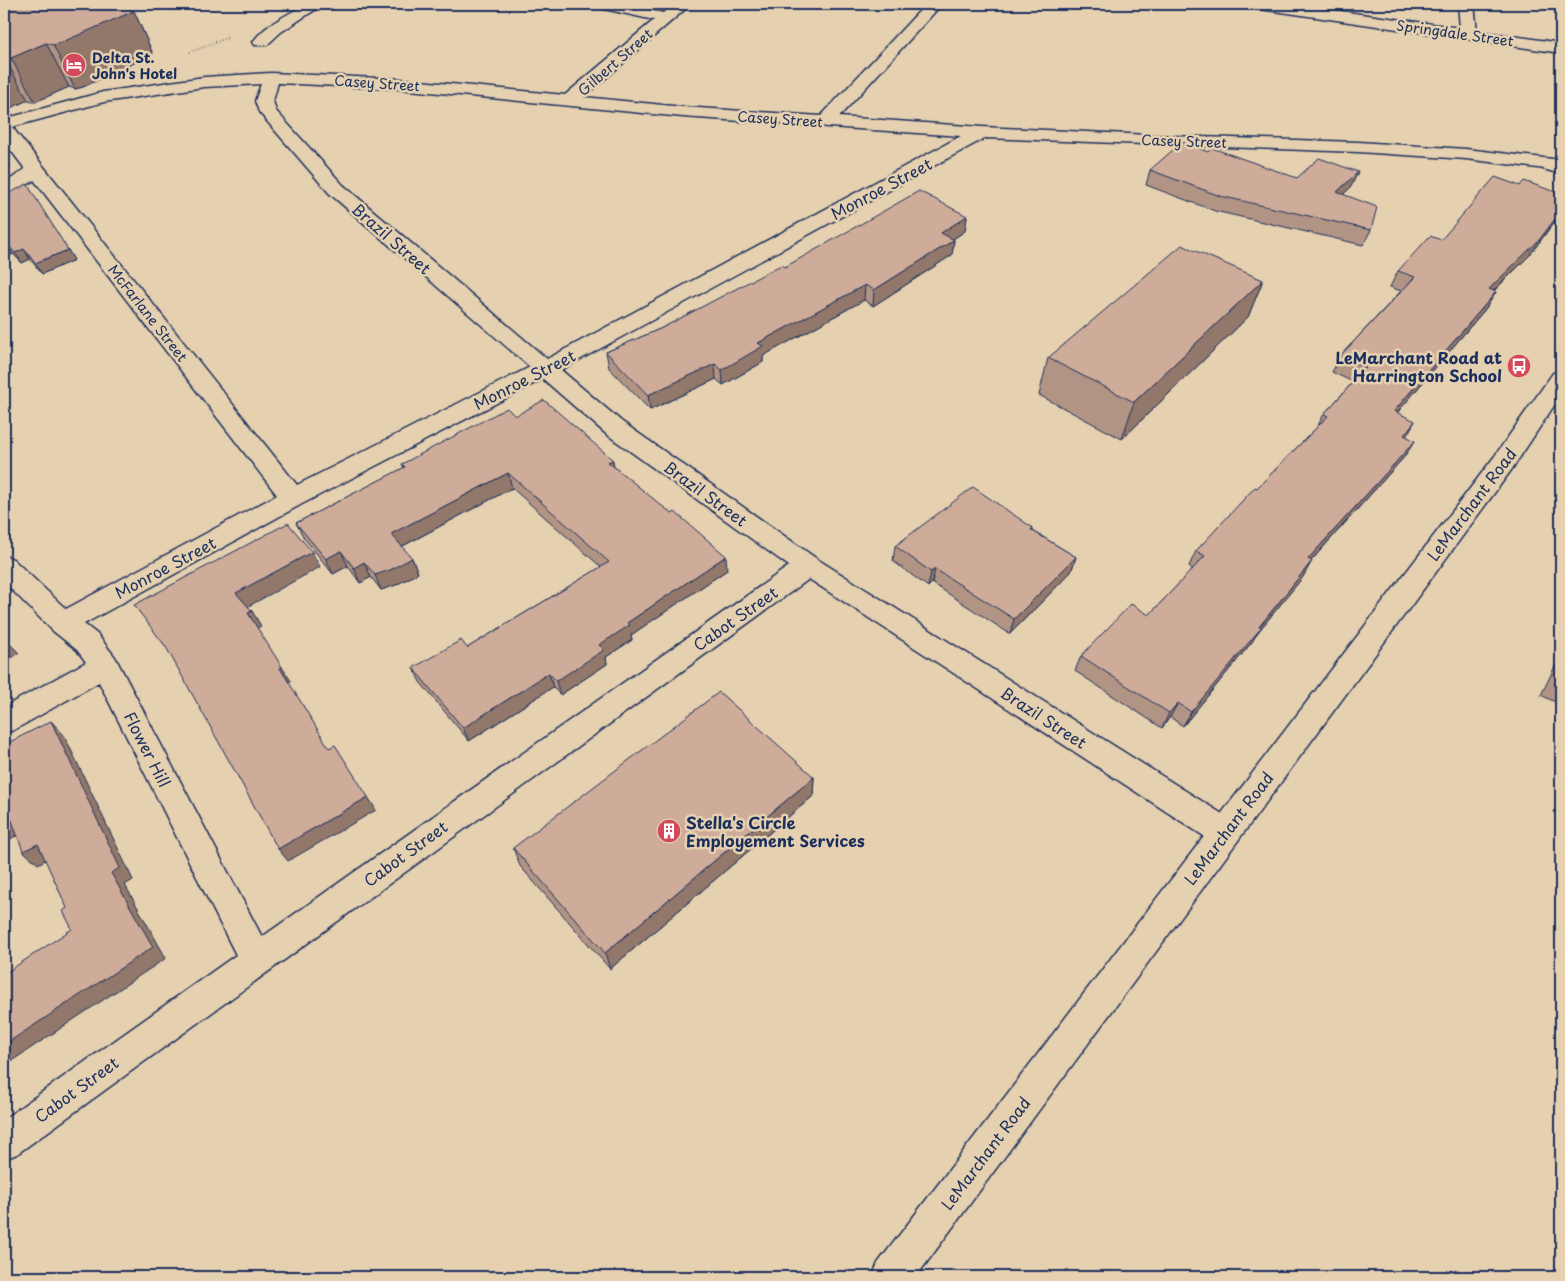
<svg xmlns="http://www.w3.org/2000/svg" width="1565" height="1281" viewBox="0 0 1565 1281" font-family="'Playpen Sans',sans-serif">
<style>
.lines{fill:none;stroke-linecap:round;stroke-linejoin:round}
.minor-casing{stroke:#1b2f5e;stroke-width:3}
.major-casing{stroke:#1b2f5e;stroke-width:3}
.path{stroke:#1b2f5e;stroke-width:2;stroke-dasharray:0.5 2.5;stroke-linecap:butt}
.minor{fill:#e5d0af;fill-rule:evenodd}
.major{fill:#e5d0af;fill-rule:evenodd}
.wall{fill:#b29484;stroke:#1b2f5e}
.shaded-wall{fill:#91786b;stroke:#1b2f5e}
.building{fill:#cfac99;stroke:#1b2f5e}
.labels{text-anchor:middle;dominant-baseline:central;stroke-width:5;stroke-linejoin:round;paint-order:stroke}
.far-street-label{font-size:14px;fill:#1b2f5e;stroke:#e5d0af}
.far-poi-label{font-size:14px;font-weight:bold;fill:#1b2f5e;stroke:#e5d0af;text-anchor:start}
.street-label{font-size:16px;fill:#1b2f5e;stroke:#e5d0af}
.poi-label{font-size:16px;font-weight:bold;fill:#1b2f5e;stroke:#e5d0af;text-anchor:end}
</style>
<rect width="100%" height="100%" fill="#e5d0af"/>
<filter id="ink" filterUnits="userSpaceOnUse"><feTurbulence type="fractalNoise" baseFrequency=".02" numOctaves="2"/><feDisplacementMap in="SourceGraphic" scale="10" xChannelSelector="R" yChannelSelector="G"/><feConvolveMatrix kernelMatrix="1 2 1 2 8 2 1 2 1" color-interpolation-filters="sRGB"/></filter>
<g filter="url(#ink)">
<g class="lines">
<g class="minor-casing">
<path id="minor" d="M306 4H324L281 32 267 45H255L253 42C265 24 288 15 306 4Z
M592 4H621L663 13 674 4H691L584 97 683 107 821 116 926 4H942L839 117 982 127 1170 136 1358 142 1466 149 1561 160V171L1466 159 1358 152 985 138 561 370 621 421 817 559 1235 822 1240 832 1235 842 1224 846 1213 842 809 579 17 1154 4 1159V1119L236 955 99 682 14 730 4 733V707L86 662 77 650 53 631 4 582V556L13 559 66 609 277 495 34 180 11 196 4 198V184L25 169 4 141V119L103 92 204 77 271 73 399 79 565 95 654 20 595 7ZM278 83 399 89 683 117 961 136 547 359 343 185 276 111 273 101ZM261 84 255 101 259 112 329 193 530 367 297 485 12 127 104 102 204 87ZM543 379 605 433 789 566 262 937 115 657 97 634 84 624 302 504Z
M1252 4H1290L1460 28 1458 4H1474L1477 31 1561 43V53L1260 9 1255 7Z"/>
</g>
<g class="major-casing">
<path id="major" d="M1550 159 1561 162V174L1543 169 1541 165 1543 161Z
M1561 371V395L1512 469 916 1277H872L878 1263 1494 457 1553 373Z"/>
</g>
<path class="path" d="M190 52 227 38"/>
<use href="#minor" class="minor"/>
<use href="#major" class="major"/>
</g>
<path class="wall" d="M4 4 134 11 153 54 83 87 75 89 69 87 35 102 28 100 4 111Z
M1150 170 1297 178 1351 187 1343 194 1371 230 1363 245 1215 211 1146 185Z
M1520 186 1561 194V213L1529 256 1494 291 1496 292 1486 308 1397 413 1406 436 1405 456 1311 561 1303 577 1258 632 1252 642 1183 726 1170 717 1162 728 1075 671 1081 656 1149 615 1193 569 1189 566 1196 551 1317 427 1324 414 1353 382 1332 372 1340 356 1401 291 1390 287 1398 271 1441 240Z
M4 192 68 250 74 260 42 274 30 259 22 263 13 254 5 258H4Z
M967 216 965 231 953 239 954 240 952 255 873 306 864 300 763 356V362L723 385 716 379 650 410 609 368 606 352 662 328 785 267Z
M1263 280 1248 317 1122 439 1039 395 1048 358Z
M515 416 614 467 727 570 631 635 632 640 606 657 607 664 560 695 553 687 469 741 420 682 413 668 467 648 601 567 512 488 401 547 412 558 418 573 396 585 381 590 371 577 360 583 348 566 333 574 304 538 296 523 404 468 402 464Z
M1033 528V531L1076 557 1071 572 1010 634 932 583 928 587 893 561 895 546Z
M1561 654V705L1541 695Z
M814 777 813 796 610 969 520 866 513 848Z"/>
<path class="shaded-wall" d="M134 11 153 54 83 87 75 89 53 45Z
M46 43 69 87 35 102 11 58Z
M4 57 28 100 4 111Z
M1358 172 1351 187 1330 207 1337 192Z
M1561 211V213L1529 256 1479 305 1489 289Z
M967 216 965 231 939 248 941 233Z
M954 240 952 255 873 306 874 290Z
M6 243 13 254 5 258 4 256V244Z
M24 249 30 259 22 263 15 253Z
M68 250 74 260 42 274 35 263Z
M1263 280 1248 317 1122 439 1134 402Z
M865 285 864 300 763 356V362L723 385 722 370 758 343Z
M1496 292 1486 308 1385 427 1394 411Z
M715 364 716 379 650 410 648 395Z
M1415 421 1406 437 1404 435Z
M1415 441 1405 456 1299 574 1308 559Z
M613 460 615 475 608 462Z
M508 473 512 488 397 549 391 534Z
M341 551 348 566 333 574 326 559Z
M312 552 320 567 245 608 236 593Z
M726 556 727 570 631 635 632 640 606 657 607 664 560 695 556 681 599 645 627 623Z
M1076 557 1071 572 1010 634 1014 619Z
M412 558 418 573 396 585 381 590 375 575Z
M1312 561 1303 577 1258 632 1252 642 1183 726 1191 712Z
M364 562 371 577 360 583 354 568Z
M935 569 932 583 928 587 931 572Z
M252 611 261 626 257 628 248 613Z
M5 639 19 653 4 663V640Z
M282 667 291 681 289 682 280 668Z
M549 673 553 687 469 741 463 728Z
M1178 703 1170 717 1162 728 1169 713Z
M51 721 64 735 133 880 125 885 166 958 4 1066V1045L111 873Z
M814 777 813 796 610 969 605 953Z
M368 797 376 810 288 861 278 849Z
M11 818 26 831 4 842V822Z
M38 844 53 856 38 864 23 851Z"/>
<path class="building" d="M4 4H116L134 11 60 43 53 45 46 43 11 58 4 56Z
M1182 142 1208 152 1212 148 1297 178 1319 158 1358 172 1337 192 1377 207 1371 230 1220 196 1150 170Z
M1495 177 1520 186 1524 181 1561 194V211L1539 240 1489 289 1496 292 1394 411 1415 421 1404 435 1415 441 1308 559 1312 561 1259 627 1261 628 1191 712 1178 703 1169 713 1081 656 1131 604 1149 615 1205 556 1196 551 1255 487 1257 488 1328 416 1324 414 1366 368 1340 356 1415 277 1398 271 1430 236 1441 240Z
M27 184 68 250 35 263 24 249 15 253 6 243 4 244V192L10 193Z
M919 191 967 216 941 233 954 240 874 290 865 285 758 343 763 346 722 370 715 364 648 395 606 352 662 328 781 265 785 267Z
M1182 245 1263 280 1134 402 1048 358Z
M544 400 613 460 608 462 672 514 675 512 726 556 627 623 630 625 599 645 604 650 556 681 549 673 463 728 413 668 461 640 467 648 609 562 508 473 391 534 412 558 390 570 375 575 364 562 354 568 341 551 326 559 296 523 405 467 402 464 507 408 515 416Z
M973 487 1033 528 1031 530 1076 557 1014 619 935 569 931 572 895 546Z
M288 523 312 552 236 593 252 611 248 613 282 667 280 668 329 748 335 745 368 797 278 849 166 647 134 605Z
M719 692 814 777 605 953 513 848Z
M51 721 120 868 111 873 153 947 4 1045V974L72 929 63 911 67 908 38 844 23 851 11 818 4 822V745Z"/>
</g>
<defs>
<g id="hotel-disc" transform="scale(1.25)"><circle r="9.5" fill="#d1495b" stroke="#e5d0af"/><path d="M-6-4.5h1.5V1H6V5H4.5V3h-9V5H-6ZM-4 0a1.8 1.8 0 1 1 3.6 0ZM.5 0V-2.5h3Q6-2.5 6 0Z" fill="#fff"/></g>
<g id="bus-disc" transform="scale(1.25)"><circle r="9.5" fill="#d1495b" stroke="#e5d0af"/><path d="M-5-6H5V4H4V6H2V4H-2V6H-4V4H-5ZM-3.5-4V0h7V-4ZM-3.5 1.2v1.5H-2V1.2ZM2 1.2v1.5H3.5V1.2Z" fill="#fff"/></g>
<g id="building-disc" transform="scale(1.25)"><circle r="9.5" fill="#d1495b" stroke="#e5d0af"/><path d="M-4-6H4V6H1V3H-1V6H-4ZM-2.5-4.3h1.7v1.8h-1.7ZM.8-4.3h1.7v1.8H.8ZM-2.5-1h1.7V.8h-1.7ZM.8-1h1.7V.8H.8Z" fill="#fff"/></g>
</defs>
<g fill-rule="evenodd">
<use href="#hotel-disc" x="74" y="65"/>
<use href="#bus-disc" x="1519" y="366"/>
<use href="#building-disc" x="669" y="831"/>
</g>
<g class="labels">
<g class="far-street-label">
<text transform="translate(1455 33) rotate(8)">Springdale Street</text>
<text transform="translate(615 62) rotate(-41)">Gilbert Street</text>
<text transform="translate(377 83) rotate(4)">Casey Street</text>
<text transform="translate(780 119) rotate(4)">Casey Street</text>
<text transform="translate(1184 141) rotate(2)">Casey Street</text>
<text transform="translate(148 313) rotate(52)">McFarlane Street</text>
</g>
<g class="far-poi-label">
<text x="92" y="57">Delta St.<tspan x="92" dy="16">John's Hotel</tspan></text>
</g>
<g class="street-label">
<text transform="translate(881 188) rotate(-28)">Monroe Street</text>
<text transform="translate(392 238) rotate(41)">Brazil Street</text>
<text transform="translate(524 379) rotate(-27)">Monroe Street</text>
<text transform="translate(706 493) rotate(36)">Brazil Street</text>
<text transform="translate(1471 504) rotate(-53)">LeMarchant Road</text>
<text transform="translate(165 567) rotate(-28)">Monroe Street</text>
<text transform="translate(735 618) rotate(-35)">Cabot Street</text>
<text transform="translate(1044 717) rotate(33)">Brazil Street</text>
<text transform="translate(148 749) rotate(63)">Flower Hill</text>
<text transform="translate(1228 828) rotate(-53)">LeMarchant Road</text>
<text transform="translate(405 853) rotate(-36)">Cabot Street</text>
<text transform="translate(76 1089) rotate(-36)">Cabot Street</text>
<text transform="translate(985 1153) rotate(-53)">LeMarchant Road</text>
</g>
<g class="poi-label">
<text x="1502" y="357">LeMarchant Road at<tspan x="1502" dy="18">Harrington School</tspan></text>
<text x="686" y="822" text-anchor="start">Stella's Circle<tspan x="686" dy="18">Employement Services</tspan></text>
</g>
</g>
<rect width="1565" height="1281" fill="none" stroke="#e5d0af" stroke-width="20"/>
<rect x="10" y="10" width="1545" height="1261" fill="none" stroke="#1b2f5e" stroke-width="2" filter="url(#ink)"/>
</svg>
